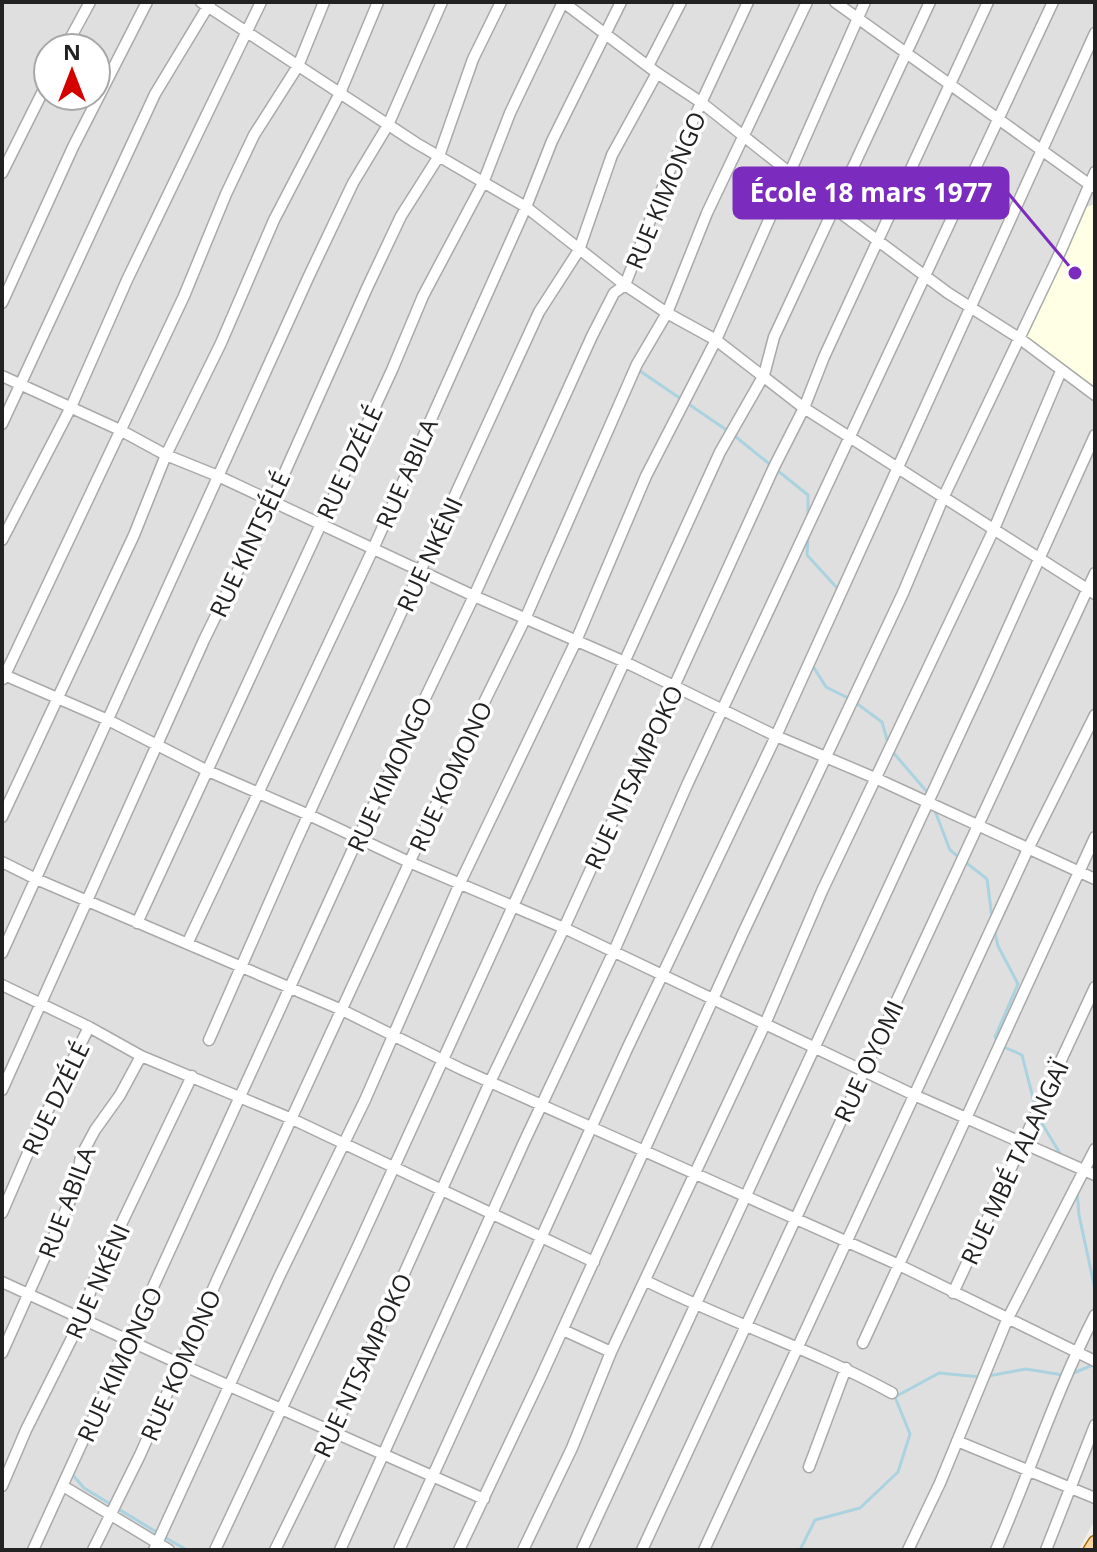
<svg xmlns="http://www.w3.org/2000/svg" width="1097" height="1552" viewBox="0 0 1097 1552" font-family="'Open Sans',sans-serif">
<style>
.residential{fill:#e0dfdf;fill-rule:evenodd}
.education{fill:#ffffe5}
.lines{fill:none;stroke-linecap:round;stroke-linejoin:round}
.stream{stroke:#aad3df;stroke-width:3}
.minor-casing{stroke:#a9a9a9;stroke-width:13}
.major-casing{stroke:#a06b00;stroke-width:15}
.minor{stroke:#fff;stroke-width:10}
.major{stroke:#fcd6a4;stroke-width:12}
.labels{text-anchor:middle;dominant-baseline:central;stroke-width:7;stroke-linejoin:round;paint-order:stroke}
.street-label{font-size:24px;fill:#222;stroke:#fff}
.leader{fill:none;stroke:#7b2cbf;stroke-width:3}
.callout-dot{fill:#7b2cbf;stroke:#fff;stroke-width:3}
.callout{fill:#7b2cbf;stroke:#7b2cbf;stroke-width:3}
.callout-label{font-size:26px;text-anchor:middle;font-weight:bold;fill:#fff}
</style>
<rect width="100%" height="100%" fill="#f2efe9"/>
<path class="residential" d="M2 2H1095V1519L1079 1550H2ZM48 48H96V96H48Z"/>
<path class="education" d="M1095 204V391L1025 338 1084 208Z"/>
<g class="lines">
<path class="stream" d="M640 371 731 433 808 495V518
M808 538 807 555 838 589
M811 663 826 687 852 700 882 722 888 743
M891 750 928 793
M935 811 950 850 987 879 992 918
M994 929 998 946 1018 984 995 1037 998 1043
M1004 1047 1022 1055 1035 1106
M1038 1117 1061 1155
M1077 1191 1079 1215 1095 1289
M1071 1374 1093 1365
M988 1376 1026 1369 1063 1375
M72 1474 84 1488 158 1533
M164 1537 187 1550
M800 1550 815 1520 860 1508 898 1472 910 1434 895 1397 939 1373 981 1377"/>
<g class="minor-casing">
<path id="minor" d="M201 2 416 143 526 207 625 285 667 313 716 340 804 408 1095 594
M563 2 657 73 702 103 834 208 948 293 1019 338 1095 395
M835 2 1093 187
M65 48 90 2
M648 66 681 2
M2 173 48 81
M2 303 73 147 147 2
M2 376 120 430 166 455 218 476 474 596 625 662 776 736 875 778 1095 879
M2 424 155 94 210 3
M2 540 71 407 127 280 261 2
M2 674 108 720 208 771 309 815 409 862 564 928 914 1095 1095 1175
M3 679 184 296 226 194 254 135 298 66 324 2
M2 817 134 535 166 455 221 343 274 220 340 93 378 2
M2 862 36 879 342 1010 461 1069 899 1265 1095 1361
M137 923 392 370 423 296 483 183 510 113 563 2
M188 942 373 549 526 207 552 141 621 2
M2 953 308 278 353 183 388 125 442 2
M2 985 89 1027 141 1056 292 1119 594 1262
M209 1040 295 844 539 312 579 250 612 155 657 73
M2 1090 204 640 272 501 367 288 401 216 439 156 473 59 501 2
M2 1213 37 1132 89 1027
M646 1281C727 1321 813 1350 892 1393
M2 1282 180 1364 484 1499
M953 1293 1095 987
M563 1330 611 1352
M863 1343 1095 837
M2 1353 76 1187 81 1156 95 1130 120 1095 141 1056
M957 1441 1095 1498
M809 1467 846 1368
M2 1486 26 1430 82 1318 93 1283 192 1076
M63 1486 169 1550
M33 1550 358 838 474 596 592 336 614 293 625 285 668 174 748 2
M93 1550 140 1455 217 1280 470 731 525 619 637 364 667 313 707 213 807 2
M154 1550 279 1277 365 1100 460 883 576 641 646 476 716 340 865 2
M215 1550 358 1246 720 452 764 375 774 337 930 2
M275 1550 333 1432 490 1082 564 928 774 467 804 408 824 357 988 2
M340 1550 525 1140 614 951 687 785 1053 2
M399 1550 627 1049 776 736 1095 33
M459 1550 541 1377 743 933 903 593 944 496 1058 257 1095 172
M523 1550 572 1448 611 1352 765 1024 822 891 994 529 1061 371
M582 1550 985 679 1095 435
M642 1550 1095 573
M704 1550 1028 849 1095 715
M908 1550 940 1483 1007 1320 1095 1149
M996 1550C1030 1472 1056 1391 1095 1315
M1046 1550 1095 1425"/>
</g>
<g class="major-casing">
<path id="major" d="M1090 1550 1095 1542"/>
</g>
<use href="#minor" class="minor"/>
<use href="#major" class="major"/>
</g>
<g class="labels">
<g class="street-label">
<text transform="translate(665 190) rotate(-67)">RUE KIMONGO</text>
<text transform="translate(349 462) rotate(-65)">RUE DZÉLÉ</text>
<text transform="translate(406 473) rotate(-66)">RUE ABILA</text>
<text transform="translate(249 544) rotate(-65)">RUE KINTSÉLÉ</text>
<text transform="translate(429 554) rotate(-65)">RUE NKÉNI</text>
<text transform="translate(389 774) rotate(-65)">RUE KIMONGO</text>
<text transform="translate(450 776) rotate(-65)">RUE KOMONO</text>
<text transform="translate(633 777) rotate(-65)">RUE NTSAMPOKO</text>
<text transform="translate(868 1061) rotate(-65)">RUE OYOMI</text>
<text transform="translate(55 1098) rotate(-64)">RUE DZÉLÉ</text>
<text transform="translate(1014 1162) rotate(-65)">RUE MBÉ TALANGAÏ</text>
<text transform="translate(66 1202) rotate(-69)">RUE ABILA</text>
<text transform="translate(97 1281) rotate(-66)">RUE NKÉNI</text>
<text transform="translate(119 1364) rotate(-65)">RUE KIMONGO</text>
<text transform="translate(180 1365) rotate(-66)">RUE KOMONO</text>
<text transform="translate(362 1365) rotate(-65)">RUE NTSAMPOKO</text>
</g>
</g>
<path class="leader" d="M1075 273L1008 193"/>
<circle class="callout-dot" cx="1075" cy="273" r="8"/>
<rect class="callout" x="734" y="168" width="274" height="50" rx="8"/>
<g class="callout-label">
<text x="871" y="202">École 18 mars 1977</text>
</g>
<rect width="1097" height="1552" fill="none" stroke="#222222" stroke-width="8"/>
<g transform="translate(72 72)"><circle r="38" fill="#ffffff" stroke="#a7a7a7" stroke-width="2"/>
<path d="M0-6L14 30L0 20L-14 30Z" fill="#d40000"/>
<text y="-12" font-size="22" font-weight="bold" text-anchor="middle" fill="#222222">N</text>
</g>
</svg>
